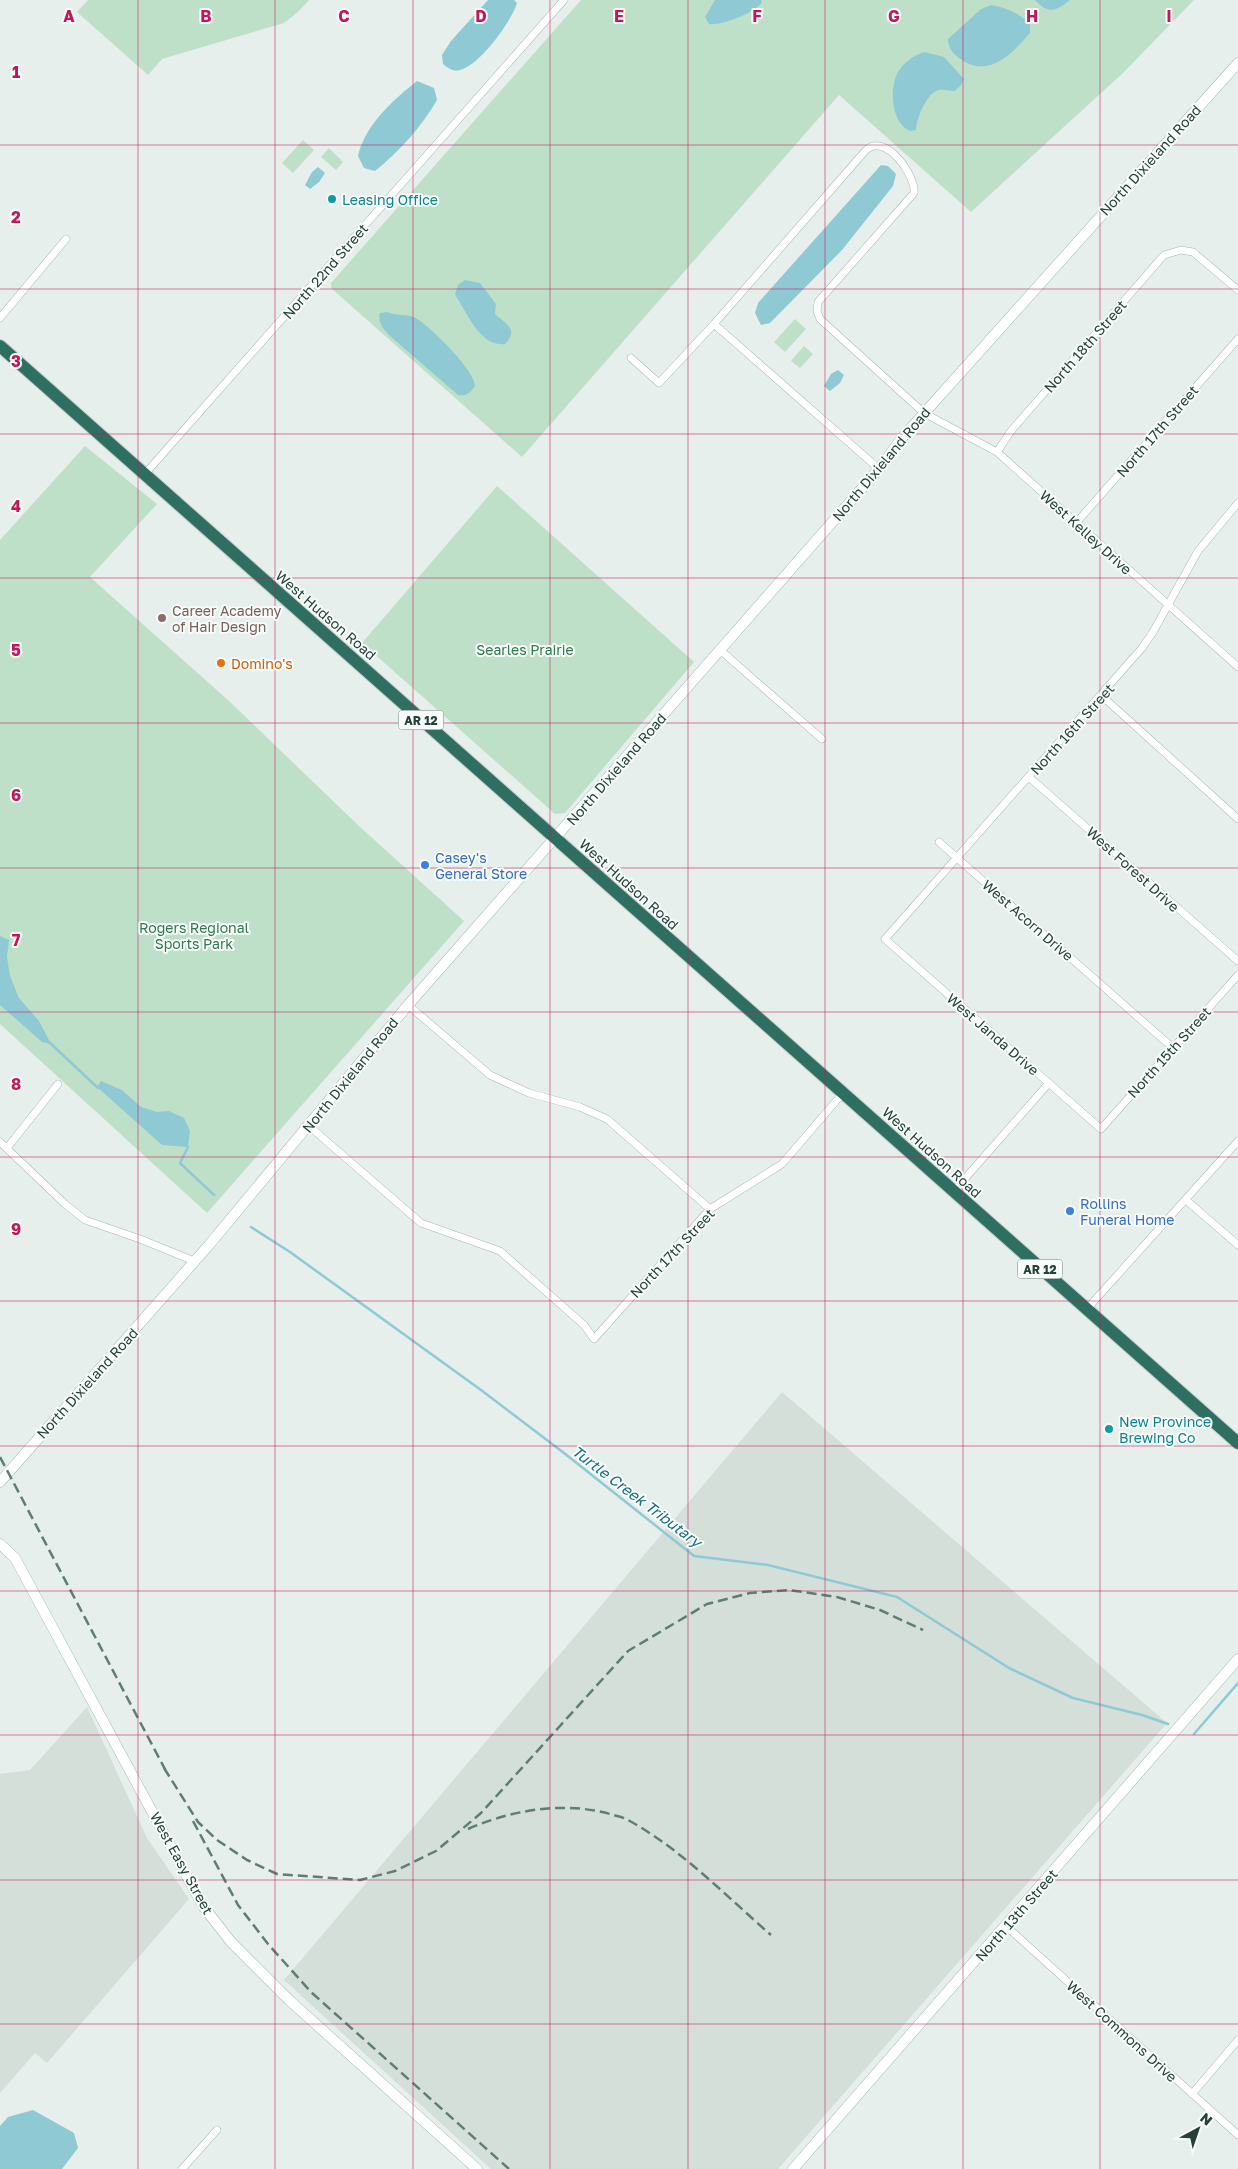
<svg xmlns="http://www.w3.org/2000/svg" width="1238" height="2169" viewBox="0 0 1238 2169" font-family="'Golos Text',sans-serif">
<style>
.built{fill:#d4dfda}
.green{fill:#bfe0c8}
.water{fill:#8ec9d4}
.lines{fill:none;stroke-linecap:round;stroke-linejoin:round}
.stream{stroke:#8ec9d4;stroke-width:2.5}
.street-casing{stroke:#a8b8b2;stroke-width:8}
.secondary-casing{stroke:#a4bbb3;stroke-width:11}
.highway-casing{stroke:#c2cac8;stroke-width:14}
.street{stroke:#fff;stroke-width:7}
.secondary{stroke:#fff;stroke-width:10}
.highway{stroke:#2f6f62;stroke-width:12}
.rail{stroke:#5f7d75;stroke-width:2.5;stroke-dasharray:10 5;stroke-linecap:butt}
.grid{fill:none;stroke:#c2185b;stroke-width:1;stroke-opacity:0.55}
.culture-dot{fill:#0f9aa8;stroke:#f7fbf9;stroke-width:2}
.education-dot{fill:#8d6e63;stroke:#f7fbf9;stroke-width:2}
.food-dot{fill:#e8710a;stroke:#f7fbf9;stroke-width:2}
.shop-dot{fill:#3f7fe0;stroke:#f7fbf9;stroke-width:2}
.labels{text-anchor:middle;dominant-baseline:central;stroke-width:4;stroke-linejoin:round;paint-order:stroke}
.shield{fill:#f7fbf9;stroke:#637a73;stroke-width:1}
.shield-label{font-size:12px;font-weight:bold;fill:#24423a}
.street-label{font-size:14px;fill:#24423a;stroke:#f7fbf9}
.culture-label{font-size:14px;fill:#0d838f;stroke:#f7fbf9;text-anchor:start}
.education-label{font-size:14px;fill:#785e54;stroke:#f7fbf9;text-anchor:start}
.park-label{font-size:14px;fill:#2d7a4b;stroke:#f7fbf9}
.food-label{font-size:14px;fill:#c56008;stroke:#f7fbf9;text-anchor:start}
.shop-label{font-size:14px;fill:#366cbe;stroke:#f7fbf9;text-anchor:start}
.water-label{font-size:15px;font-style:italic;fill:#1c6f80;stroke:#f7fbf9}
.grid-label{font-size:16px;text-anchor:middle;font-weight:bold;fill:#c2185b;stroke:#f7fbf9;stroke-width:4;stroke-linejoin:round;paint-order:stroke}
</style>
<rect width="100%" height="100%" fill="#e6efeb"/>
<path class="built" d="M782 1392 1167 1723 778 2169H491L284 1980Z
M87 1707 147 1838 189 1899 47 2063 35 2053 0 2093V1774L30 1770Z"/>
<path class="green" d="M88 0H309L298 12 284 23 162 59 148 75 77 12Z
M581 0H1194L1123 73 971 212 839 95 522 457 331 288V283Z
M303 140 314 150 293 173 282 163Z
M329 148 343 162 336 170 321 157Z
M795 319 806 329 785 352 774 342Z
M804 346 813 354 800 368 791 361Z
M85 446 157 504 90 577 229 701 359 826 464 921 207 1213 0 1024V540Z
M497 486 694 662 565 813 555 814 362 643Z"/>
<path class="water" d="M488 0H514L517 3C511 22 480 65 460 70 453 72 448 68 443 64L442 55 451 41Z
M715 0H761L762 2C755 13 721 26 709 24L705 17Z
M1035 0H1070C1056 11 1049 15 1035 0Z
M991 5C1006 7 1019 14 1030 23V33C1012 54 988 80 959 58 953 54 948 47 948 39L981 9Z
M925 52 944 57 964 79 961 85 955 91C950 91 944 89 939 90 926 93 917 118 916 130L910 131C891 123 889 88 898 72 903 63 915 54 925 52Z
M417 81 434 88 437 100C422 126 399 152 375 171L364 168 358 156C365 125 393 100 417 81Z
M881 165 888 166 896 174 893 186 842 250 770 323 761 325 755 313 758 303Z
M318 167 325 173 319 182 310 189 305 185 312 172Z
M465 280 480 283 496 304 495 314C504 323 520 329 505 344 480 347 468 314 457 298L455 294 458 285Z
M387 312C396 316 406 314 414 317 429 325 475 370 475 386 471 392 466 397 458 395L390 336C384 330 377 322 380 313Z
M838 370 844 375 840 383 830 391 824 386 831 374Z
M0 936 9 940 7 957 10 976 19 998 39 1021 51 1044 42 1042 0 1005Z
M101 1081 122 1090 141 1107 157 1112 169 1111 184 1118 190 1131 188 1147 162 1145 97 1087Z
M33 2110 74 2133 78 2148 62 2169H0V2126L8 2117Z"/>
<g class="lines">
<path class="stream" d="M49 1042 98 1088
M186 1146 188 1147 180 1163 214 1195
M251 1227 290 1252 481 1390 564 1453 694 1556 768 1565 897 1597 1009 1668 1073 1698 1142 1715 1168 1724
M1194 1734 1238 1683"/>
<g class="street-casing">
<path id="street" d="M0 318 66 239
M714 324 879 469
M631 358 659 383 714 324 866 150C885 132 916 175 914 193L818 302 817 311 820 319 924 413 997 452 1238 667
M997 452 1011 431 1164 255 1181 250 1193 252 1238 290
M144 475 564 0
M1238 503 1198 551 1153 632 1142 648 885 939 1101 1129 1238 975
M1076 523 1238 339
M719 649 822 739
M1102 696 1238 819
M1029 777 1238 961
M939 842 1173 1048
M408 1005 490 1075 529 1093 580 1107 607 1119 710 1209
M309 1126 421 1223 500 1251 584 1325 594 1339 710 1209 782 1164 843 1093
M0 1142 65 1204 85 1220 140 1239 194 1261
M7 1148 58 1084
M953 1192 1049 1083
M1186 1200 1238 1245
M1086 1310 1238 1141
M1007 1927 1238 2135
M1192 2094 1238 2040
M182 2169 217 2130"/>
</g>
<g class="secondary-casing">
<path id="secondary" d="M0 1482 209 1245 408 1005 879 469 902 438 1238 63
M0 1544 15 1558 203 1906 231 1942 289 2000 477 2169
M793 2169 1238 1659"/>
</g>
<g class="highway-casing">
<path id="highway" d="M0 346 1238 1443"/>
</g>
<use href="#street" class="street"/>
<use href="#secondary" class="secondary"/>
<use href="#highway" class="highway"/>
<path class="rail" d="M0 1457 167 1773
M164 1768 198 1822 217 1840 247 1860 277 1874 360 1880 395 1871 436 1851 481 1813 628 1651 707 1604 750 1593 789 1590 837 1597 880 1610 923 1630
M193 1821 238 1905 268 1944 311 1992 509 2169
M468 1829C512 1810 563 1801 610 1814 616 1816 623 1817 628 1820 681 1849 725 1895 771 1935"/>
</g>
<path class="grid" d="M138 0V2169M275 0V2169M413 0V2169M550 0V2169M688 0V2169M825 0V2169M963 0V2169M1100 0V2169M0 145H1238M0 289H1238M0 434H1238M0 578H1238M0 723H1238M0 868H1238M0 1012H1238M0 1157H1238M0 1301H1238M0 1446H1238M0 1591H1238M0 1735H1238M0 1880H1238M0 2024H1238"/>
<g class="culture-dot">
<circle cx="332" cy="199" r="5"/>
<circle cx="1109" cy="1429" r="5"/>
</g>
<circle class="education-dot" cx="162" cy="618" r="5"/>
<circle class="food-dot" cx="221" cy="663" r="5"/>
<g class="shop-dot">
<circle cx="425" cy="865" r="5"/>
<circle cx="1070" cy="1211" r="5"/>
</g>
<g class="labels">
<g class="shield">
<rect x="398.5" y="710.5" width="45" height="19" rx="4"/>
<rect x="1017.5" y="1259.5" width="45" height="19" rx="4"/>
</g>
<g class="shield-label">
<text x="421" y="720">AR 12</text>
<text x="1040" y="1269">AR 12</text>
</g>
<g class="street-label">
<text transform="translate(1150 160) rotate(-48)">North Dixieland Road</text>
<text transform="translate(325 271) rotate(-49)">North 22nd Street</text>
<text transform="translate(1085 346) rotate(-49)">North 18th Street</text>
<text transform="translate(1157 431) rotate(-49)">North 17th Street</text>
<text transform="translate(881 464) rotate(-50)">North Dixieland Road</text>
<text transform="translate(1086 532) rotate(42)">West Kelley Drive</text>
<text transform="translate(326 615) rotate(41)">West Hudson Road</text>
<text transform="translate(1072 729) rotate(-48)">North 16th Street</text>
<text transform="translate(616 769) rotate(-49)">North Dixieland Road</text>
<text transform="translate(1133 869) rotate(42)">West Forest Drive</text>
<text transform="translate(629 884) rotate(42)">West Hudson Road</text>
<text transform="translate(1028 920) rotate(41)">West Acorn Drive</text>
<text transform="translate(993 1034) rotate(41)">West Janda Drive</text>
<text transform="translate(1169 1052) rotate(-48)">North 15th Street</text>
<text transform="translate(350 1075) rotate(-51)">North Dixieland Road</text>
<text transform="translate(932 1152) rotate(42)">West Hudson Road</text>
<text transform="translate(672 1253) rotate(-47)">North 17th Street</text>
<text transform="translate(87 1383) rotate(-48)">North Dixieland Road</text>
<text transform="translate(182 1863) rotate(61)">West Easy Street</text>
<text transform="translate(1016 1915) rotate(-49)">North 13th Street</text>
<text transform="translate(1122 2031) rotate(42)">West Commons Drive</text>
</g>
<g class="culture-label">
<text x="342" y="199">Leasing Office</text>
<text x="1119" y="1421">New Province<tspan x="1119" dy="16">Brewing Co</tspan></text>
</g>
<g class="education-label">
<text x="172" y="610">Career Academy<tspan x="172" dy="16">of Hair Design</tspan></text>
</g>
<g class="park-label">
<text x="525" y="649">Searles Prairie</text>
<text x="194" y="927">Rogers Regional<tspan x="194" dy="16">Sports Park</tspan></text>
</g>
<g class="food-label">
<text x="231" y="663">Domino's</text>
</g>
<g class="shop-label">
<text x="435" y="857">Casey's<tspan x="435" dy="16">General Store</tspan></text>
<text x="1080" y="1203">Rollins<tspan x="1080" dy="16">Funeral Home</tspan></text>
</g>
<g class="water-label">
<text transform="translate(637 1496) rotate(37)">Turtle Creek Tributary</text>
</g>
</g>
<g class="grid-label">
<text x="69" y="22">A</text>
<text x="206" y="22">B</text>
<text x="344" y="22">C</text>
<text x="481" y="22">D</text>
<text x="619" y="22">E</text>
<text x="757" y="22">F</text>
<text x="894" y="22">G</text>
<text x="1032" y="22">H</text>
<text x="1169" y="22">I</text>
<text x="16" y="78">1</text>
<text x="16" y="223">2</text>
<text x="16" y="367">3</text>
<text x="16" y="512">4</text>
<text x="16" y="656">5</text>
<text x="16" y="801">6</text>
<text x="16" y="946">7</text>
<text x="16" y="1090">8</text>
<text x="16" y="1235">9</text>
</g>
<g transform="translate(1198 2129) rotate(40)" stroke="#f7fbf9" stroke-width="4" paint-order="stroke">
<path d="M0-4L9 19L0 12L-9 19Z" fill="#24423a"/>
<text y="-8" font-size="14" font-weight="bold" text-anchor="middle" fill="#24423a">N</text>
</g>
</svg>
